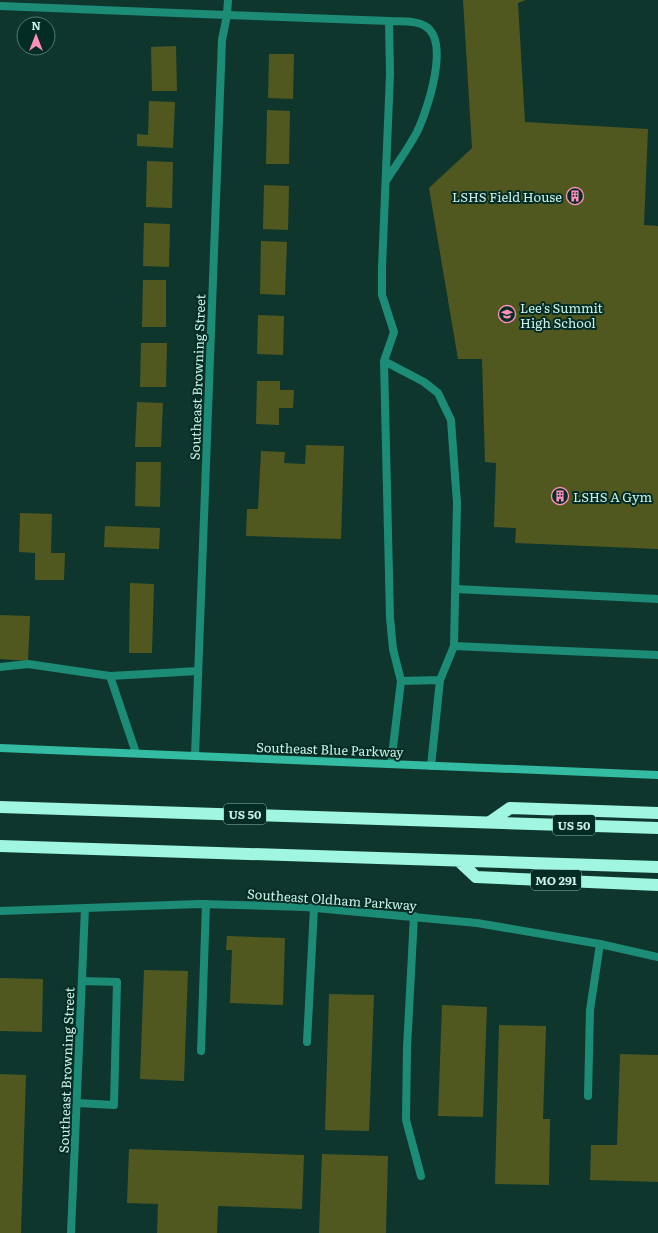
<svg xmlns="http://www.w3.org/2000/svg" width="658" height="1233" viewBox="0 0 658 1233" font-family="Literata,serif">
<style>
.building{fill:#505820}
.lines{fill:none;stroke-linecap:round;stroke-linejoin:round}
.lane{stroke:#1d8c77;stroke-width:8}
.street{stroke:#1d8c77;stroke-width:8}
.secondary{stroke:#33bca1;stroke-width:8}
.highway{stroke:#a0f6e0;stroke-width:12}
.labels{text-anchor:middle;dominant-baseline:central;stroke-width:4;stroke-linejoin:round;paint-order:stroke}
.shield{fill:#022c24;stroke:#8fb5ab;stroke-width:1}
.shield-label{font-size:12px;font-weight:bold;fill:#ccf0e5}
.poi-label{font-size:13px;fill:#ccf0e5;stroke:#022c24;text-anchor:start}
.street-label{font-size:13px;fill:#ccf0e5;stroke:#022c24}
</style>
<rect width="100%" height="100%" fill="#0e362d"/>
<path class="building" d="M463 0H526L518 3 525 122 648 129 644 225 658 226V549L515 543 516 528 494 527 496 463 485 462 482 359H458L429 188 472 148Z
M176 46 177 91H152L151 47Z
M269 54H294L293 99 268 98Z
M149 101 175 102 173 148 137 146V134L148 135Z
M267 110 290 111 289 164H266Z
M147 161 173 162 172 208 146 207Z
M264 185 289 186 288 230 263 229Z
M144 223 170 224 169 267 143 266Z
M261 241 287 242 285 295 260 294Z
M143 280H166V327H142Z
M258 315 284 316 283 355 257 354Z
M141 343H167L166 387H140Z
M257 381H280V390H294L293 408H279V425L256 424Z
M137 402 163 403 161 447H135Z
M306 445 344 446 341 539 246 536 247 509H258L261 451 285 452 284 463 305 464Z
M136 462H161L160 507 135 506Z
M20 513 52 514 51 553H65L64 580H35V553L19 552Z
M105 526 160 528 159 549 104 547Z
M130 583 154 584 152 653H129Z
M0 615 30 616 28 661 0 659Z
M227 936 285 938 283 1005 230 1003 232 950H226Z
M144 970 188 971 184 1081 140 1079Z
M0 978 43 979 42 1032 0 1031Z
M329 994 374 995 369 1131 325 1130Z
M442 1005 487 1007 483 1117 438 1116Z
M499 1025 546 1026 543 1119H550L549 1185 495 1184Z
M620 1054 658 1055V1182L590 1180 591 1145H617Z
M0 1074 26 1075 21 1233H0Z
M129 1149 304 1155 302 1209 218 1206 217 1233H157L158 1204 127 1203Z
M322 1154 388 1156 386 1233H319Z"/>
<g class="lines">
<path class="lane" d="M227 15 389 21 390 74 382 268V295L394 332 384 361 390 618 393 649 401 681 391 764
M386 181C396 165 408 149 417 132 427 111 451 41 425 26 416 20 400 22 389 21
M384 361 424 382 438 393 451 420 457 503 454 646 440 680 431 766
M456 589 658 599
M454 646 658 655
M0 667 28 664 110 676 136 753
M110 676 198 671
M401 681 440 680
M414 916 407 1048 406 1120 421 1176
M307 1042 314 908
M201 1051 206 904
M588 1096 590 1010 600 944
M77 1103 114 1105 117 982 82 981"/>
<path class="street" d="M0 6 227 15
M195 756 222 40 227 15 228 0
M0 911 200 904 305 907 477 923 600 944 658 957
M71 1233 85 908"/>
<path class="secondary" d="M0 748 658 775"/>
<path class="highway" d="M0 807 658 828
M490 822 510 808 658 813
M0 846 658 867
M460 862 476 877 658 885"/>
</g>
<defs>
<g id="building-ring" transform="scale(0.9)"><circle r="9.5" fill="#022c24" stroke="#ff8eba" stroke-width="1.5"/><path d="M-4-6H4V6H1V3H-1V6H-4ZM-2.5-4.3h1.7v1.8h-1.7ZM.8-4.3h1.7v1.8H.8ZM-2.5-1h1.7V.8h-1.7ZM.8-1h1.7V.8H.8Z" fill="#ff8eba"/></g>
<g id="school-ring" transform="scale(0.9)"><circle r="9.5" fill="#022c24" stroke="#ff8eba" stroke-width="1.5"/><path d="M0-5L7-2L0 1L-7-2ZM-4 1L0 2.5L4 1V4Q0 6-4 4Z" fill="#ff8eba"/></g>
</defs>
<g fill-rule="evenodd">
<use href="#building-ring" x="575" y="196"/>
<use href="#school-ring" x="507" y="314"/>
<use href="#building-ring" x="560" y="496"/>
</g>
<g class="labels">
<g class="shield">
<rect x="224" y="804" width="42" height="20" rx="3"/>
<rect x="553" y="815" width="42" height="20" rx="3"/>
<rect x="531" y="870" width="50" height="20" rx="3"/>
</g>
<g class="shield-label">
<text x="245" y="814">US 50</text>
<text x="574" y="825">US 50</text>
<text x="556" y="880">MO 291</text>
</g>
<g class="poi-label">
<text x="562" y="196" text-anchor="end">LSHS Field House</text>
<text x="520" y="307">Lee's Summit<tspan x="520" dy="15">High School</tspan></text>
<text x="573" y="496">LSHS A Gym</text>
</g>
<g class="street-label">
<text transform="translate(197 377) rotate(-88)">Southeast Browning Street</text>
<text transform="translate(330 749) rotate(2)">Southeast Blue Parkway</text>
<text transform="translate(332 899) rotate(4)">Southeast Oldham Parkway</text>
<text transform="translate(66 1070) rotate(-88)">Southeast Browning Street</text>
</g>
</g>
<g transform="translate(36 36)"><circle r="19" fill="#022c24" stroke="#537a71"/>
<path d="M0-3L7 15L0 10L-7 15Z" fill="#ff8eba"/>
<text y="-6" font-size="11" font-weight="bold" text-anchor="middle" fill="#ccf0e5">N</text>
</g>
</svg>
